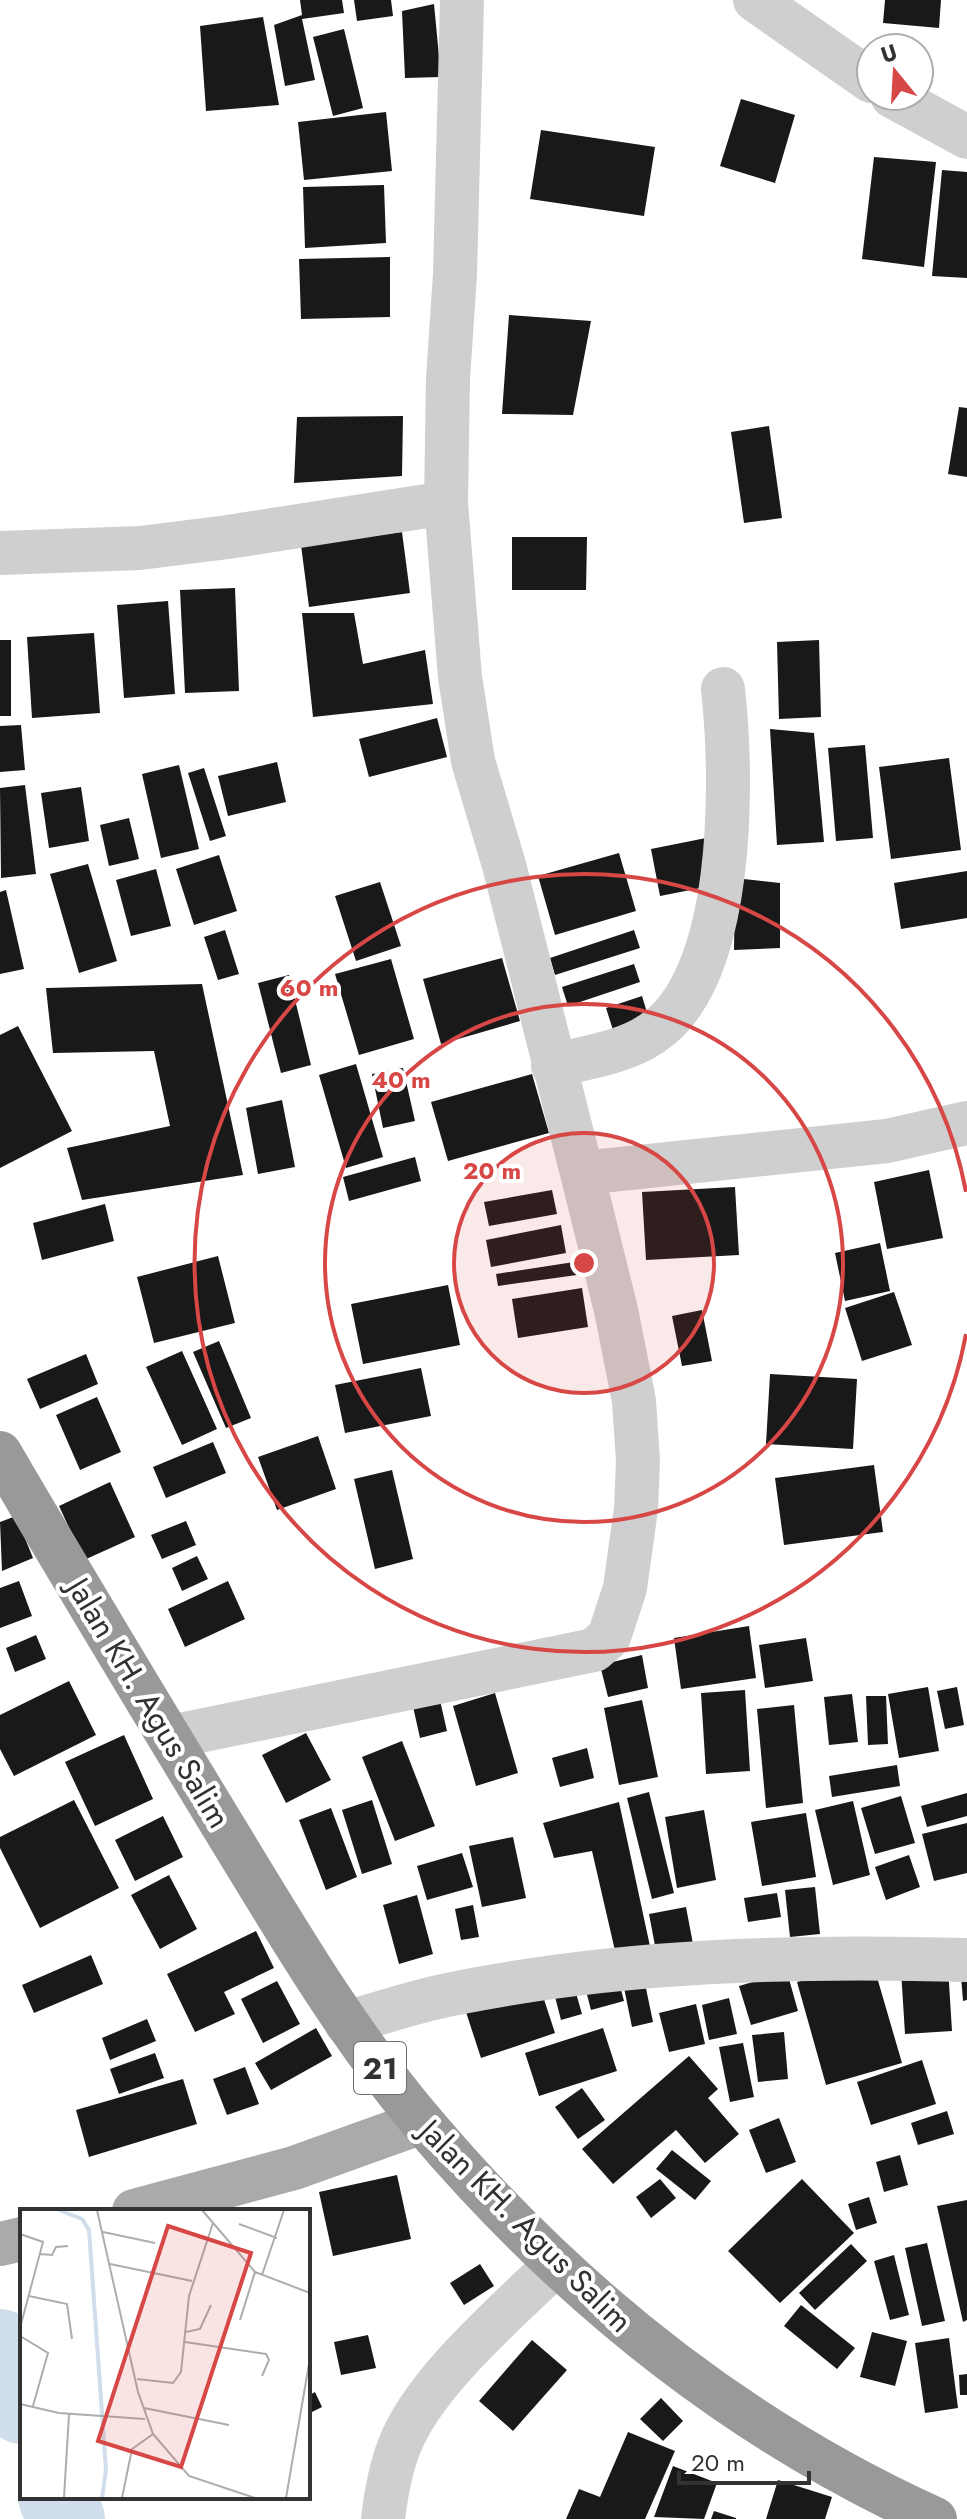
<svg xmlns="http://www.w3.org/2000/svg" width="967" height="2519" viewBox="0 0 967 2519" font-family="Jost,sans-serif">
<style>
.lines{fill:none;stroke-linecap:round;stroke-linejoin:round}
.river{stroke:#d0deeb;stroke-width:78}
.building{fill:#191919}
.minor{stroke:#cfcfcf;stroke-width:44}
.major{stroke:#aaa;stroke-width:44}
.highway{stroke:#999;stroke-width:44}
.ring{fill:none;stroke:#d74746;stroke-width:4}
.labels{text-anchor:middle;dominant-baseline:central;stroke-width:8;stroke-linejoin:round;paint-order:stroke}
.shield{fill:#fff;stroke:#707070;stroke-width:2}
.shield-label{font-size:30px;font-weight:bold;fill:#323232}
.street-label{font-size:32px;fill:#323232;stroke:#fff}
.inset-river{fill:none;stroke:#d0deeb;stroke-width:4}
.inset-road{fill:none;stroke:#adadad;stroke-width:2}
.view{fill:#d74746;fill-opacity:0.15;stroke:#d74746;stroke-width:4}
.inset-edge{fill:none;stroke:#323232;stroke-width:4}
.centre{fill:#d74746;stroke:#fff;stroke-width:4}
.ring-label{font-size:24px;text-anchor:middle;font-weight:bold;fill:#d74746;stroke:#fff;stroke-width:8;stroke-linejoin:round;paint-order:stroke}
</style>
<rect width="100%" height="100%" fill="#fff"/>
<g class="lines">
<path class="river" d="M0 2348 22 2405
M57 2497 66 2519"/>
</g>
<path class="building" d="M300 0H342L344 13 302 19 315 80 285 86 274 25 302 15Z
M354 0H391L393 16 357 21Z
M885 0H941L939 28 883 23Z
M434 4 441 77 405 78 402 11Z
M263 17 279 105 206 111 200 26Z
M344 29 363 108 333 116 313 37Z
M741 99 795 115 775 183 720 166Z
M386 112 392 171 304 180 298 122Z
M541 130 655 147 644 216 530 199Z
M874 157 936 162 924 267 862 259Z
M942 170 967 172V278L932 276Z
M384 185 386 243 305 248 303 187Z
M390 257V317L301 319 299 259Z
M509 315 591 321 573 415 502 414Z
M959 407 967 408V477L948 474Z
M403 416 402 476 294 483 297 417Z
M769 426 782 518 744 523 731 432Z
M402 532 410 593 309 607 301 545Z
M512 537H587L586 590H512Z
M235 588 239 691 185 693 180 590Z
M168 601 175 694 124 698 117 605Z
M302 613H354L363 664 425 650 433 704 313 717Z
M94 633 100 713 32 718 27 637Z
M0 640H11V716H0Z
M819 640 821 717 779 719 777 642Z
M437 718 447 757 369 777 359 739Z
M21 725 25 770 0 772V726Z
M770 729 814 733 824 842 777 845Z
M865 745 873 838 836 841 828 748Z
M949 758 961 850 891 859 879 767Z
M277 762 286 802 228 816 218 776Z
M179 765 199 849 161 858 142 774Z
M204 768 226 836 210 841 188 773Z
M25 785 36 874 1 878 0 788Z
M81 787 89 841 49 848 41 793Z
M129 818 139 859 109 866 100 825Z
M706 838 716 885 660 896 651 849Z
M619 853 636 911 555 935 538 876Z
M219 855 237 911 194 925 176 869Z
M88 864 117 961 79 973 50 874Z
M156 869 171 926 131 936 116 880Z
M967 871V918L901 929 894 883Z
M735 878 780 883V948L734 950Z
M380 882 401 946 356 961 335 896Z
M6 890 24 969 0 974V892Z
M225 930 239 974 218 980 204 937Z
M634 930 640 948 555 975 550 958Z
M502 958 520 1021 441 1044 423 979Z
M391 959 414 1039 359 1055 335 974Z
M634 964 640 982 568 1006 562 987Z
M289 975 311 1065 281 1073 258 983Z
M202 984 243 1175 82 1200 67 1148 170 1126 154 1051 53 1053 46 988Z
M642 996 649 1019 613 1030 606 1008Z
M18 1026 72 1131 0 1168V1035Z
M356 1064 383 1157 346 1168 319 1075Z
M403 1068 415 1121 383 1128 372 1074Z
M532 1074 549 1133 448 1161 431 1102Z
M282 1100 295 1167 258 1174 246 1108Z
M415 1157 421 1181 349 1201 343 1177Z
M929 1170 943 1238 887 1249 874 1182Z
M735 1187 739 1255 646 1260 642 1192Z
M552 1190 557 1214 489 1226 484 1202Z
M105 1204 114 1241 42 1260 33 1223Z
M561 1225 566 1253 491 1267 486 1240Z
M880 1243 890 1291 845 1301 835 1253Z
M218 1256 235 1323 154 1343 137 1277Z
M574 1262 577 1275 498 1286 496 1274Z
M448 1285 460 1345 363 1364 351 1304Z
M582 1288 588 1327 518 1338 512 1299Z
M894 1292 912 1345 862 1361 845 1308Z
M702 1310 712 1361 682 1366 672 1316Z
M219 1341 251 1418 226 1428 193 1352Z
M182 1351 217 1429 182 1445 146 1367Z
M86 1354 98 1384 40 1409 27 1379Z
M421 1368 431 1416 345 1433 335 1385Z
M770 1374 857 1379 853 1449 766 1444Z
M97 1397 121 1452 80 1470 56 1415Z
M318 1436 336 1489 277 1510 258 1457Z
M213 1442 226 1473 166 1498 153 1467Z
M874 1465 883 1532 784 1545 775 1478Z
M392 1470 413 1559 375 1569 354 1479Z
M110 1482 135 1537 84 1560 59 1506Z
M16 1516 33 1558 2 1571 0 1522Z
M186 1521 196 1545 162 1559 151 1535Z
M197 1556 208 1579 182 1591 172 1568Z
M19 1581 32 1616 0 1628V1588Z
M228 1581 245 1619 185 1647 168 1609Z
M749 1626 756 1678 681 1689 674 1638Z
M36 1635 46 1659 15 1672 6 1648Z
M806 1638 813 1681 765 1688 759 1645Z
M642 1655 648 1688 608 1697 600 1665Z
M69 1681 96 1735 14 1776 0 1749V1715Z
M928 1687 939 1751 899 1758 888 1694Z
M957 1687 964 1725 945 1729 937 1691Z
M745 1690 750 1771 706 1774 701 1693Z
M495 1693 518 1773 476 1786 453 1706Z
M852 1694 858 1742 829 1745 824 1697Z
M439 1696 447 1731 420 1738 412 1702Z
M866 1696H886L888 1744 868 1745Z
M642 1700 658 1777 619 1785 604 1708Z
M794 1705 803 1803 766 1808 757 1709Z
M306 1733 331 1780 286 1803 262 1755Z
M124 1735 153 1799 95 1826 65 1762Z
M402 1741 435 1826 395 1841 362 1757Z
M587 1748 594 1778 560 1787 552 1758Z
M897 1765 900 1786 832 1797 829 1776Z
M649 1792 674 1893 652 1899 627 1798Z
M967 1793V1816L927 1827 921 1806Z
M901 1796 915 1843 875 1854 861 1808Z
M74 1800 119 1888 40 1928 0 1848V1837Z
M372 1800 392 1864 362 1874 342 1810Z
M853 1801 870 1875 833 1885 815 1810Z
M619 1802 651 1951 616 1955 592 1851 554 1858 543 1823Z
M331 1808 357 1877 326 1890 299 1820Z
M704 1810 716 1880 677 1888 665 1817Z
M806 1813 816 1877 762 1886 751 1822Z
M163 1816 183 1857 135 1881 115 1840Z
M967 1823V1873L934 1881 922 1834Z
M513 1837 526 1898 482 1907 469 1846Z
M462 1853 473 1887 427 1900 417 1866Z
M909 1855 920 1887 886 1900 875 1867Z
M169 1875 197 1929 160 1949 131 1895Z
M815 1887 820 1934 790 1937 785 1890Z
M777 1893 781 1917 748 1922 744 1898Z
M417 1895 433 1954 399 1964 383 1905Z
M473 1905 479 1937 461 1940 455 1909Z
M686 1907 693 1944 656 1951 649 1914Z
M256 1931 274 1968 224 1992 235 2014 195 2032 167 1974Z
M91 1955 103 1984 34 2013 22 1985Z
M872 1960 902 2063 826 2085 797 1982Z
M948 1967 952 2031 905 2034 901 1970Z
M787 1972 798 2011 751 2025 739 1986Z
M643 1974 653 2022 632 2027 622 1978Z
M967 1975V2000L963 2001 961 1976Z
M618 1978 624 2001 591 2010 585 1987Z
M572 1979 582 2014 561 2020 552 1985Z
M277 1981 300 2024 263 2043 241 1999Z
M539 1984 555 2033 481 2058 465 2009Z
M729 1998 737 2034 709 2040 702 2005Z
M696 2004 705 2044 669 2052 659 2013Z
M147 2019 156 2041 110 2060 102 2038Z
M316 2028 332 2056 271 2090 255 2063Z
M603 2028 617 2071 539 2096 525 2053Z
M784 2032 788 2079 758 2082 752 2035Z
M743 2043 754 2097 730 2102 719 2047Z
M155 2053 164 2078 119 2094 110 2069Z
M689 2056 718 2089 708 2098 739 2134 705 2163 676 2130 613 2184 582 2149Z
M922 2060 936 2104 871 2125 857 2082Z
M245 2067 259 2104 227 2115 213 2079Z
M183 2079 197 2124 89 2157 76 2110Z
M582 2088 605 2120 578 2139 555 2107Z
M947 2111 954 2134 918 2145 911 2123Z
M779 2118 796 2162 766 2173 749 2130Z
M672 2150 711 2181 695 2200 656 2169Z
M900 2155 908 2185 884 2192 876 2162Z
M397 2175 411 2239 333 2256 319 2192Z
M660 2179 676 2198 651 2218 636 2197Z
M802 2179 854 2233 780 2303 728 2251Z
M869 2197 877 2223 856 2230 848 2204Z
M967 2200V2320L963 2322 937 2206Z
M927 2243 945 2321 922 2326 905 2248Z
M851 2244 867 2261 815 2310 799 2293Z
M894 2255 909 2315 890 2320 874 2261Z
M480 2264 494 2286 464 2305 450 2283Z
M801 2305 855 2348 837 2369 784 2326Z
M872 2332 907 2341 895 2386 860 2377Z
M368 2335 376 2368 341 2375 334 2342Z
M949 2338 958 2408 925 2413 915 2343Z
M532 2340 567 2370 513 2431 479 2401Z
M967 2374V2395H960L959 2375Z
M315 2392 322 2407 308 2414V2396Z
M661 2398 683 2421 663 2441 640 2419Z
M628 2432 675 2451 645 2519H566L579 2489 600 2497Z
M673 2466 717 2483 704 2519 654 2517Z
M778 2480 832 2497 825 2519H766Z
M714 2511 736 2518V2519H711Z"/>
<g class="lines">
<path class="minor" d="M755 0 871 81
M892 96 967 137
M0 553 140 548 228 537 446 503
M553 1066C586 1057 623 1053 651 1034 736 980 733 779 723 689
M582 1173 887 1141 967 1123
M170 1737 594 1650 609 1637 625 1588 636 1509 638 1461 634 1401 616 1310 582 1173 504 865 473 761 460 677 446 503 448 379 455 274 462 0
M346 2023C381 2013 416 2001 452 1994 620 1960 795 1955 967 1960
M383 2519C386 2494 390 2470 399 2447 423 2383 507 2312 556 2264"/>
<path class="major" d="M134 2211 294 2168 422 2122
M0 2244 22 2239"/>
<path class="highway" d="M0 1453C72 1577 146 1699 220 1821 283 1924 344 2030 422 2122 564 2290 734 2428 935 2519"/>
</g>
<circle cx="584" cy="1263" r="130" fill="#d74746" fill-opacity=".12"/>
<g class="ring">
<circle cx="584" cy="1263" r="130"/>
<circle cx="584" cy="1263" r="259"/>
<path d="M966 1334A389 389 0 1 1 966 1192"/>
</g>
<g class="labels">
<rect class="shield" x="354" y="2042" width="52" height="52" rx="6"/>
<g class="shield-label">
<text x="380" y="2068">21</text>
</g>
<g class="street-label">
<text transform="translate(149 1703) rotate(59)">Jalan KH. Agus Salim</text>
<text transform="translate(526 2226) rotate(45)">Jalan KH. Agus Salim</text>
</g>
</g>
<g transform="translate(20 2209)">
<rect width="290" height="290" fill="#fff"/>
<path class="inset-river" d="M39 1 62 10 69 21 86 261 82 289"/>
<path class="inset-road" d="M77 1 118 183 133 225 169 267 235 289M182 1 235 63 290 84M219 15 257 29M83 23 135 34M0 25 23 33 0 119M20 45 32 46 36 38 48 37M90 55 172 72M242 66 264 1M9 87 47 95 52 130M220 111 235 63M166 123 180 120 191 96M0 127 28 144 13 197M165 133 246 145 249 151 242 167M117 170 153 174 161 163 169 87 193 14M0 195 39 204 125 210M124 199 209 216M44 289 49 205M102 289 112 240 133 225M266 289 290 149"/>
<path class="view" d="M148 17 231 44 161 258 78 232Z"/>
<rect width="290" height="290" class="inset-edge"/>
</g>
<circle cx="584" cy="1263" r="12" class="centre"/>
<g class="ring-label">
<text x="309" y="996">60 m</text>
<text x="401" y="1088">40 m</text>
<text x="492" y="1179">20 m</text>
</g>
<g transform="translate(895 72) rotate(342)"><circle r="38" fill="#ffffff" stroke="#adadad" stroke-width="2"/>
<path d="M0-6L14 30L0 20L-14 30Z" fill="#d74746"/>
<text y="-12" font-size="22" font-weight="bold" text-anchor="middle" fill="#323232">U</text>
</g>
<path d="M679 2471v12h130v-12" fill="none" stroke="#323232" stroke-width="4"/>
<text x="691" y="2471" font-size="24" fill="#323232" stroke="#ffffff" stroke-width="6" paint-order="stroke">20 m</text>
</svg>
